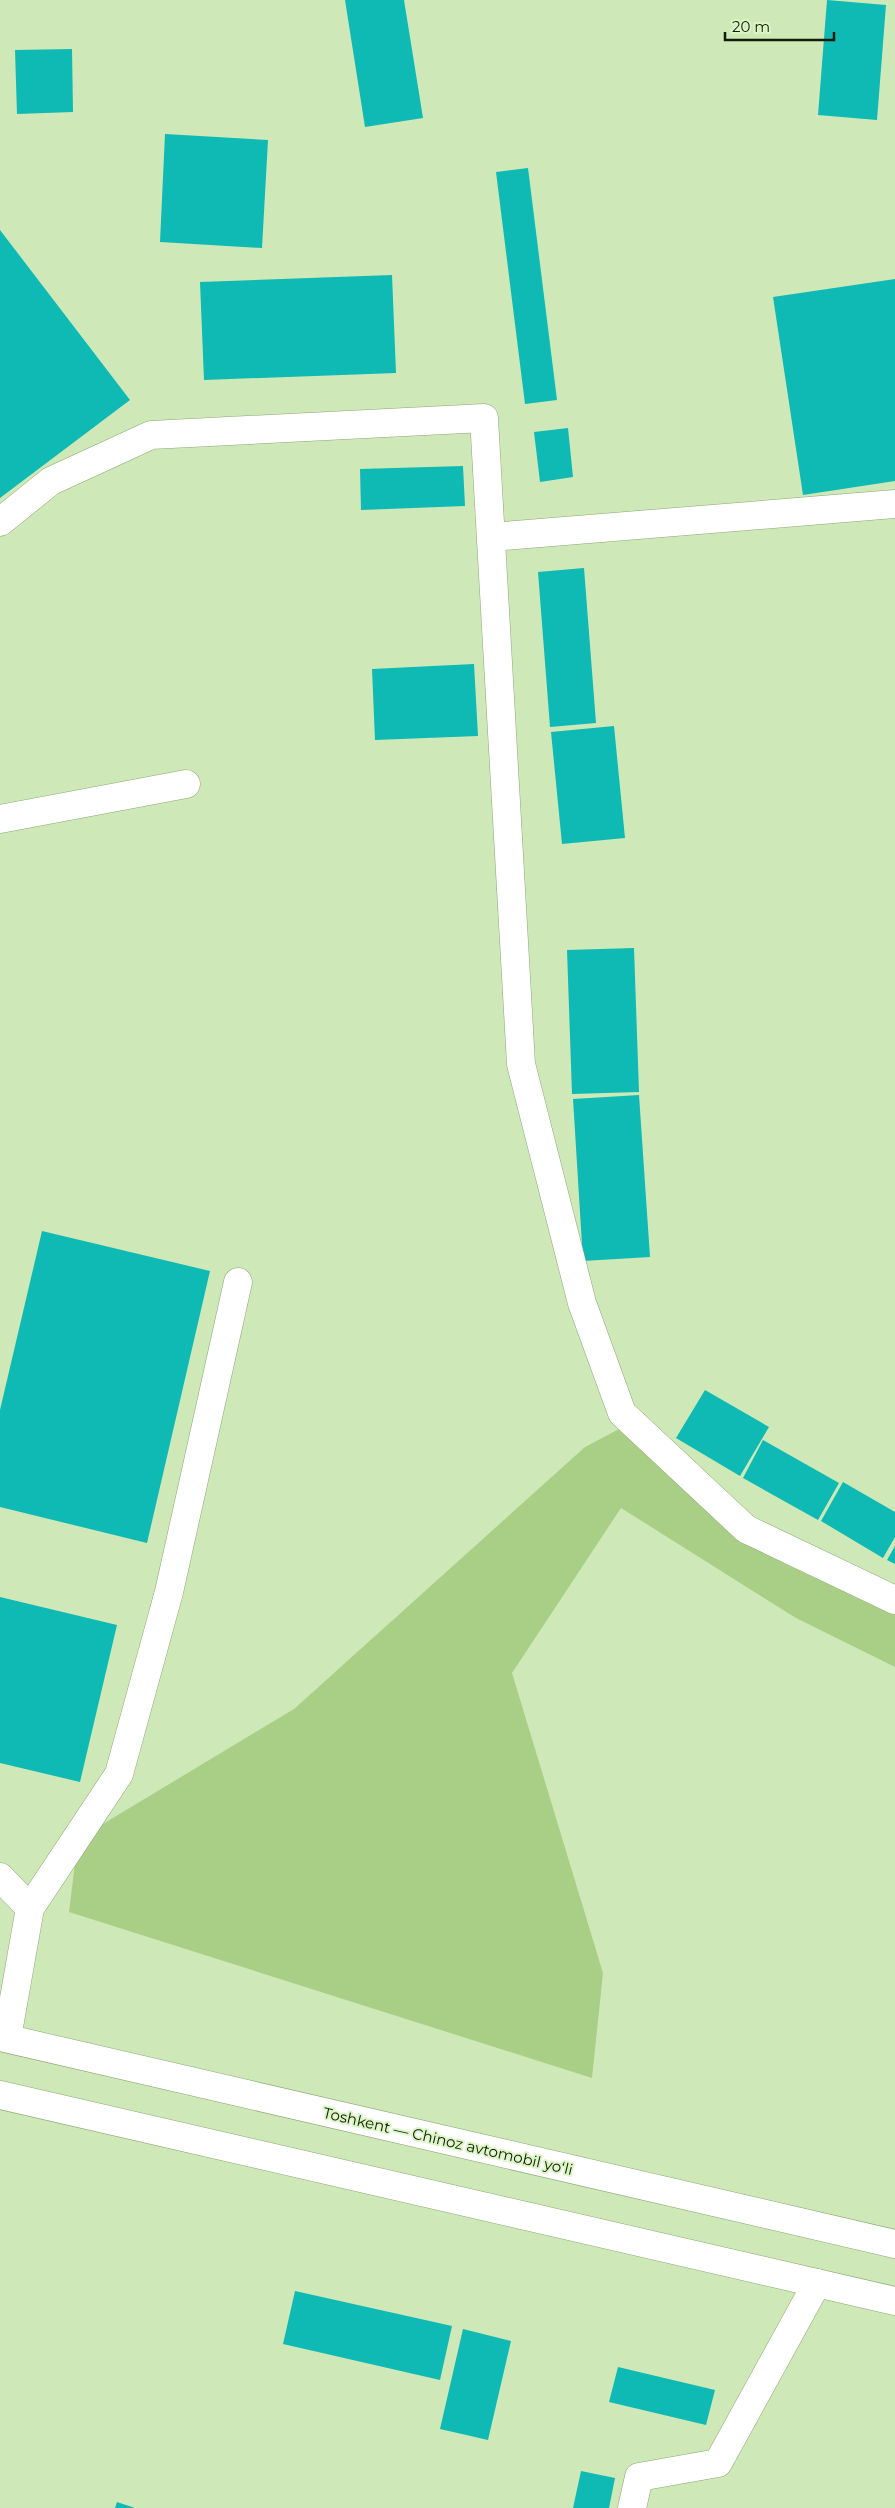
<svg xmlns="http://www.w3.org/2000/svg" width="895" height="2508" viewBox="0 0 895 2508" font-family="Montserrat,sans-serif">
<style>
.green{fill:#a8cf85}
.building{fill:#0fb9b4}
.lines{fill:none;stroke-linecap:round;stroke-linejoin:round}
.minor-casing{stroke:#8da677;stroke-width:29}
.highway-casing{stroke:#8da677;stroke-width:29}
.minor{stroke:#fff;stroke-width:28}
.highway{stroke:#fff;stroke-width:28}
.labels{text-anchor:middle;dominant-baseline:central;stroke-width:4;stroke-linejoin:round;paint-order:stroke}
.street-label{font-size:15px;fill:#131c0a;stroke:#dbf6c4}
</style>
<rect width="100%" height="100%" fill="#cee9b7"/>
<path class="green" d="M623 1427 711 1514 785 1564 895 1614V1667L796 1618 621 1508 512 1673 603 1973 592 2078 69 1912 78 1839 294 1709 585 1447Z"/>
<path class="building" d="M345 0H404L423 118 365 127Z
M827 0 886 5 877 120 818 115Z
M72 49 73 112 17 114 15 50Z
M165 134 268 140 262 248 160 242Z
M528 168 557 400 525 404 496 172Z
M0 230 130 400 0 498Z
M392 275 396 373 204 380 200 282Z
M895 279V481L803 495 773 297Z
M568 428 573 477 540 482 534 432Z
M463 466 465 506 361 510 360 469Z
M584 568 596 723 550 727 538 572Z
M474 664 478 736 375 740 372 669Z
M614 726 625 838 562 844 551 732Z
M634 948 639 1092 572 1094 567 950Z
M639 1095 650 1257 583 1261 573 1099Z
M42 1231 210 1271 147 1543 0 1507V1410Z
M705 1390 769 1427 740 1476 676 1438Z
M763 1440 839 1483 818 1520 743 1478Z
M843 1482 895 1512V1537L883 1558 821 1521Z
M895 1546V1564L887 1560Z
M0 1597 117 1625 80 1782 0 1763Z
M295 2291 452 2326 440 2380 283 2344Z
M463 2329 511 2341 488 2440 440 2429Z
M618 2367 715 2390 706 2425 609 2402Z
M581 2471 615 2478 609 2508H573Z
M117 2502 135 2508H115Z"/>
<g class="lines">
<g class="minor-casing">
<path id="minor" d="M0 522 51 481 151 435 484 418 521 1064 582 1303 622 1413 746 1529 895 1600
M491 537 895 504
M0 819 186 784
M0 1877 30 1908 7 2038
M30 1908 119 1774 169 1592 238 1282
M632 2508 639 2477 718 2463 817 2283"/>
</g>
<g class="highway-casing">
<path id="highway" d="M0 2037 895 2244
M0 2095 895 2301"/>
</g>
<use href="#minor" class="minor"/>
<use href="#highway" class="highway"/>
</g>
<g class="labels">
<g class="street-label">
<text transform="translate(448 2141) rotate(13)">Toshkent — Chinoz avtomobil yoʻli</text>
</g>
</g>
<path d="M725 32v8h109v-8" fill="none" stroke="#131c0a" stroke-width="2.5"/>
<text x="732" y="32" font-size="15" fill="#131c0a" stroke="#dbf6c4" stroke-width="4" paint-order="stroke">20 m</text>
</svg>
